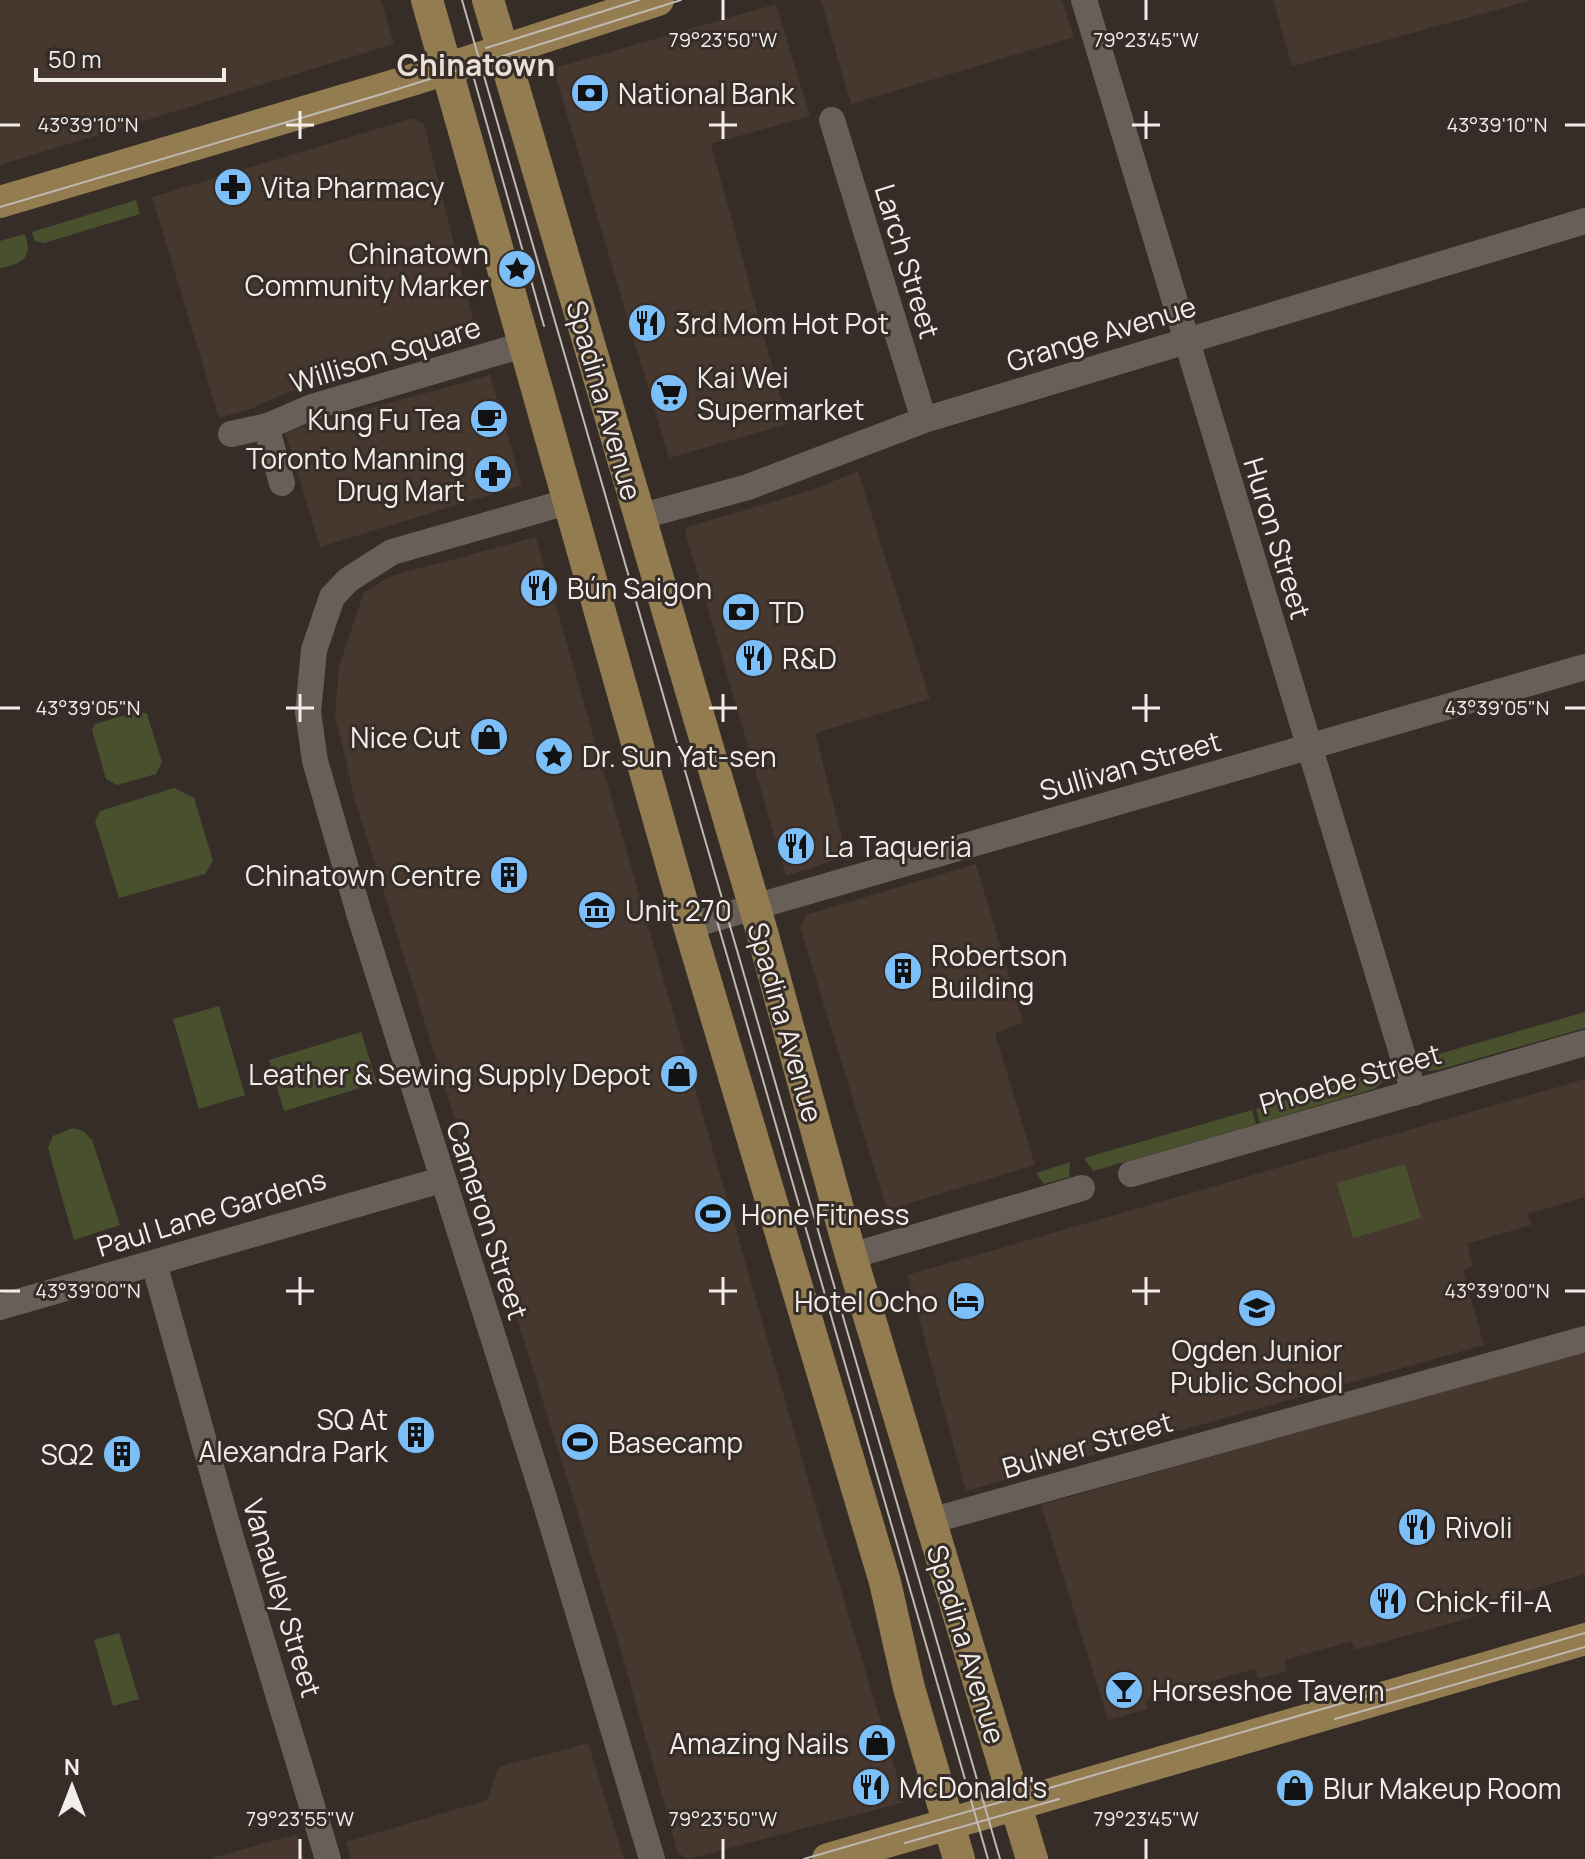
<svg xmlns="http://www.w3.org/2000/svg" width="1585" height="1859" viewBox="0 0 1585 1859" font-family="Manrope,sans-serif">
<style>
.built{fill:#46372f}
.green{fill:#49502e}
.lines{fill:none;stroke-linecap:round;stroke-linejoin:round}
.minor{stroke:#695f59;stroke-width:26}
.major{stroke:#937c4f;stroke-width:32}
.tram{stroke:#bfb8b5;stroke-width:2}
.ticks{fill:none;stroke:#f3edea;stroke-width:3}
.labels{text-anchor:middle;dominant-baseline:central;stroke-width:6;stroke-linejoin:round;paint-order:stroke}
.poi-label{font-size:28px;fill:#f3edea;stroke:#362d28;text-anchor:start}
.street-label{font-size:28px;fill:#f3edea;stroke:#362d28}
.neighbourhood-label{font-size:30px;font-weight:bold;fill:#ebdfd9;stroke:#362d28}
.ticks-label{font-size:20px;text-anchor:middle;fill:#f3edea;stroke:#362d28;stroke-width:6;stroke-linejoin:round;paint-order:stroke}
</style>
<rect width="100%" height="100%" fill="#362d28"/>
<path class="built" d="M0 0H381L394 44 0 165Z
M821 0H1062L1074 37 851 104Z
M1273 0H1532L1292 66Z
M776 4 810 116 711 144 788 424 669 458 555 74 558 67Z
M413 118 424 124 477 334 281 395 251 409 219 418 152 197Z
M490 375 522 485 320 547 285 432Z
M858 471 930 699 815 733 847 856 786 876 685 531 687 527 809 491Z
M536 537 813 1497 905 1802 688 1859 678 1853 624 1661 355 800 335 716 339 666 364 592 391 576Z
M976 864 1023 1023 995 1033 1035 1165 887 1210 800 927 806 915Z
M1585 1079V1197L1528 1214 1531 1225 1467 1244 1473 1267 1463 1270 1484 1345 966 1491 907 1275Z
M1585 1351V1574L1475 1606 1477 1616 1355 1650 1352 1641 1285 1660 1287 1671 1258 1679 1255 1669 1146 1700 1148 1709 1108 1720 1041 1505Z
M588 1743 624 1859H351L346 1842 487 1800 499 1767Z
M297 1834 304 1859H208Z"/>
<path class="green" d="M136 200 140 214 44 243 35 241 32 232Z
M25 234C33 257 23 264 0 268V241Z
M139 711 147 714 162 762 156 774 117 785 106 779 92 730 95 724Z
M174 788 194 798 213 861 205 874 119 898 95 821 100 811Z
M219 1006 245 1095 199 1109 173 1019Z
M1585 1012V1028L1438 1070 1428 1071 1420 1063 1425 1058Z
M361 1032 377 1083 284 1111 269 1060Z
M1379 1072 1382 1083 1374 1089 1260 1123 1256 1109Z
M1252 1110 1256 1124 1093 1171 1084 1158Z
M73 1128 83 1131 92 1140 120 1225 74 1240 48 1148 53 1136Z
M1070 1162 1069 1177 1044 1184 1036 1173Z
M1405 1164 1421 1218 1353 1238 1337 1183Z
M119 1633 139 1699 113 1706 94 1640Z"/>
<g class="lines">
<path class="minor" d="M1084 0 1414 1093
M832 120 924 420
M266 426 282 483
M231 434 268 426 312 407 523 345
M567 502 392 552 348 580 332 597 314 650 308 712 315 761 359 913 545 1501 652 1859
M639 517 748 487 924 420 1585 221
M692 925 1585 667
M1131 1174 1585 1043
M851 1256 1082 1188
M154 1263 231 1538 328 1859
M0 1307 441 1180
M930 1521 1585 1339"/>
<path class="major" d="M427 0 682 902 885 1582 909 1688 959 1859
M488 0 762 932 851 1256 1032 1859
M0 202 412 80 658 0
M828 1859 1585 1639"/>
<path class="tram" d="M462 0 1000 1859
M486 48 639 0
M471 68 544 326
M0 207 382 94 681 0
M717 921 988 1859
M1335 1719 1585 1647
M905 1843 1059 1799
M804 1859 1585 1633"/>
</g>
<path class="ticks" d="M723 0V20M1146 0V20M300 111V139M723 111V139M1146 111V139M0 125H20M286 125H314M709 125H737M1132 125H1160M1565 125H1585M300 694V722M723 694V722M1146 694V722M0 708H20M286 708H314M709 708H737M1132 708H1160M1565 708H1585M300 1277V1305M723 1277V1305M1146 1277V1305M0 1291H20M286 1291H314M709 1291H737M1132 1291H1160M1565 1291H1585M300 1839V1859M723 1839V1859M1146 1839V1859"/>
<defs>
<g id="bank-disc" transform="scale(2)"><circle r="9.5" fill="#7bbef8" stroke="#362d28"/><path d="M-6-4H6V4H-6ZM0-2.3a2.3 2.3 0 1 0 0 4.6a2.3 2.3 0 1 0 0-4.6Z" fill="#111"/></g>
<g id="pharmacy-disc" transform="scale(2)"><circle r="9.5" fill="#7bbef8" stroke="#362d28"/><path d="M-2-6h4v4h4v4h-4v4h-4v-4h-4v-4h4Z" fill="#111"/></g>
<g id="sight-disc" transform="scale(2)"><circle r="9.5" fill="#7bbef8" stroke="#362d28"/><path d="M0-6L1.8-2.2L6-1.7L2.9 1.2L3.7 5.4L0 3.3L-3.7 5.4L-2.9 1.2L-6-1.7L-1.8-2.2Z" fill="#111"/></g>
<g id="restaurant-disc" transform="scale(2)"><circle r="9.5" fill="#7bbef8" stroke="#362d28"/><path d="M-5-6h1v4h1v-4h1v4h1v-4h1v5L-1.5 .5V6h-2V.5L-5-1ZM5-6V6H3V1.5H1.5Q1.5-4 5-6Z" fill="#111"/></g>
<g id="supermarket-disc" transform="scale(2)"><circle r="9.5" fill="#7bbef8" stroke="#362d28"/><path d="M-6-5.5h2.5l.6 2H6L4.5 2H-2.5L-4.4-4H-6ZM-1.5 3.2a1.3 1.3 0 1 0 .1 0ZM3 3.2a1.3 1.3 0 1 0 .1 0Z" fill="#111"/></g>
<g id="cafe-disc" transform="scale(2)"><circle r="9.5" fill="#7bbef8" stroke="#362d28"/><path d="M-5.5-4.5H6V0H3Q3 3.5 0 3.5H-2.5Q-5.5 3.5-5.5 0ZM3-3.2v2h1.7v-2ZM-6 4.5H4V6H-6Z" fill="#111"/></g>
<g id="shop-disc" transform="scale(2)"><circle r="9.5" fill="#7bbef8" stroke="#362d28"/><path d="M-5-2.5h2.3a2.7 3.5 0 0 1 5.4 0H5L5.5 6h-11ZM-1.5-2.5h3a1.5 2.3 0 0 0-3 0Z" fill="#111"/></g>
<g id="building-disc" transform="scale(2)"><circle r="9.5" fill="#7bbef8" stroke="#362d28"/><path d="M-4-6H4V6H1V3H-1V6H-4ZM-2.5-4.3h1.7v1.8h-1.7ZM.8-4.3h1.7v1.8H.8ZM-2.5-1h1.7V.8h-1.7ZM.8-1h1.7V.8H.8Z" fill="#111"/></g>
<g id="museum-disc" transform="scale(2)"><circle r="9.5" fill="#7bbef8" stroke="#362d28"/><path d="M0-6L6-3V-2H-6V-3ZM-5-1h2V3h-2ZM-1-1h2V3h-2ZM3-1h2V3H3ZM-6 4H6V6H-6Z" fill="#111"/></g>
<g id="stadium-disc" transform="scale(2)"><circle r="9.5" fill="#7bbef8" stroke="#362d28"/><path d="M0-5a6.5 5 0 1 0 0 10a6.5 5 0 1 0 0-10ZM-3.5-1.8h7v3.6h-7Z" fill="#111"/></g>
<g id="hotel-disc" transform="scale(2)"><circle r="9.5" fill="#7bbef8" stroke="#362d28"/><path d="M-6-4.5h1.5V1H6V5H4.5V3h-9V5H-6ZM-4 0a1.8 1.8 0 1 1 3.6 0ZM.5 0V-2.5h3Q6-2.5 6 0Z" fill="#111"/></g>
<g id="school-disc" transform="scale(2)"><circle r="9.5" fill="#7bbef8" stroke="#362d28"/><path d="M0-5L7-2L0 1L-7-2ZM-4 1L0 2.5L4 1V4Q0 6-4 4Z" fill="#111"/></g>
<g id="bar-disc" transform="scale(2)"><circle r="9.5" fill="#7bbef8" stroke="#362d28"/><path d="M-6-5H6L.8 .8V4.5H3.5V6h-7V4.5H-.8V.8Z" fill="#111"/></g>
</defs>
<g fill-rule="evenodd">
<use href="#bank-disc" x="590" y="93"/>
<use href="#pharmacy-disc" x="233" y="187"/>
<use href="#sight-disc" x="517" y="269"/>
<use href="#restaurant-disc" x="647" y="323"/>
<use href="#supermarket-disc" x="669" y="393"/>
<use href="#cafe-disc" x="489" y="419"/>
<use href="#pharmacy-disc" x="493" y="474"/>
<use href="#restaurant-disc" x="539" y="588"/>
<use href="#bank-disc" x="741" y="612"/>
<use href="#restaurant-disc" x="754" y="658"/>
<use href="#shop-disc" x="489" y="737"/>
<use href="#sight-disc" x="554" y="756"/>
<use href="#restaurant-disc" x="796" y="846"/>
<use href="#building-disc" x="509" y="875"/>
<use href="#museum-disc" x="597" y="910"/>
<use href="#building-disc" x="903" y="971"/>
<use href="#shop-disc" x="679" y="1074"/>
<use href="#stadium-disc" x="713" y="1214"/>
<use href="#hotel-disc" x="966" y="1301"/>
<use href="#school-disc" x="1257" y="1308"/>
<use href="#building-disc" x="416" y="1435"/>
<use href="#stadium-disc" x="580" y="1442"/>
<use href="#building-disc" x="122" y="1454"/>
<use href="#restaurant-disc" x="1417" y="1527"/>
<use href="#restaurant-disc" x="1388" y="1601"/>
<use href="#bar-disc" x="1124" y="1690"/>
<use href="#shop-disc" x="877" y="1743"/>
<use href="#restaurant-disc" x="871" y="1787"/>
<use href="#shop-disc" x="1295" y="1788"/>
</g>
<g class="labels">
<g class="poi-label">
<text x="618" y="93">National Bank</text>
<text x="261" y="187">Vita Pharmacy</text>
<text x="489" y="253" text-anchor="end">Chinatown<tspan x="489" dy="32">Community Marker</tspan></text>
<text x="675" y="323">3rd Mom Hot Pot</text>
<text x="697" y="377">Kai Wei<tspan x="697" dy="32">Supermarket</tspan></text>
<text x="461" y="419" text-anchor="end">Kung Fu Tea</text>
<text x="465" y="458" text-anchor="end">Toronto Manning<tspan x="465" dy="32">Drug Mart</tspan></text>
<text x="567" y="588">Bún Saigon</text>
<text x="769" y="612">TD</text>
<text x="782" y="658">R&amp;D</text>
<text x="461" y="737" text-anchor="end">Nice Cut</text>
<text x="582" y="756">Dr. Sun Yat-sen</text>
<text x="824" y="846">La Taqueria</text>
<text x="481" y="875" text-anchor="end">Chinatown Centre</text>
<text x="625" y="910">Unit 270</text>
<text x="931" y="955">Robertson<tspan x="931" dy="32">Building</tspan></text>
<text x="651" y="1074" text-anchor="end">Leather &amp; Sewing Supply Depot</text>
<text x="741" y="1214">Hone Fitness</text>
<text x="938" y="1301" text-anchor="end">Hotel Ocho</text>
<text x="1257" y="1350" text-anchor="middle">Ogden Junior<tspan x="1257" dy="32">Public School</tspan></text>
<text x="388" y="1419" text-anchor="end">SQ At<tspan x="388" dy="32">Alexandra Park</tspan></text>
<text x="608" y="1442">Basecamp</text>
<text x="94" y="1454" text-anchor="end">SQ2</text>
<text x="1445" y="1527">Rivoli</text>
<text x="1416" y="1601">Chick-fil-A</text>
<text x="1152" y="1690">Horseshoe Tavern</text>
<text x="849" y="1743" text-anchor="end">Amazing Nails</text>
<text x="899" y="1787">McDonald's</text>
<text x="1323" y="1788">Blur Makeup Room</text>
</g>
<g class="street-label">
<text transform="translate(908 261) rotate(73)">Larch Street</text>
<text transform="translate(1101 333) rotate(-17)">Grange Avenue</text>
<text transform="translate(385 354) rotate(-17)">Willison Square</text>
<text transform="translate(605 400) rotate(74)">Spadina Avenue</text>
<text transform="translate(1278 538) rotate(73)">Huron Street</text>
<text transform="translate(1130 765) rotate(-16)">Sullivan Street</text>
<text transform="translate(786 1022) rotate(74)">Spadina Avenue</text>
<text transform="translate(1350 1078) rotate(-16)">Phoebe Street</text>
<text transform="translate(211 1212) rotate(-17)">Paul Lane Gardens</text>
<text transform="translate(488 1220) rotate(72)">Cameron Street</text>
<text transform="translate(1087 1444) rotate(-16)">Bulwer Street</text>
<text transform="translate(283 1598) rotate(73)">Vanauley Street</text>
<text transform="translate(967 1644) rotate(73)">Spadina Avenue</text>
</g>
<g class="neighbourhood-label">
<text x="476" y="64">Chinatown</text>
</g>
</g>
<g class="ticks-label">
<text x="723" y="47">79°23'50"W</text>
<text x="1146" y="47">79°23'45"W</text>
<text x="88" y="132">43°39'10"N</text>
<text x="1497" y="132">43°39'10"N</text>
<text x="88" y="715">43°39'05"N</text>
<text x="1497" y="715">43°39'05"N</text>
<text x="88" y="1298">43°39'00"N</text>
<text x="1497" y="1298">43°39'00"N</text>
<text x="300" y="1826">79°23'55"W</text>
<text x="723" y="1826">79°23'50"W</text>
<text x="1146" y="1826">79°23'45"W</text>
</g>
<g transform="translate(72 1787)" stroke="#362d28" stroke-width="6" paint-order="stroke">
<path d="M0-6L14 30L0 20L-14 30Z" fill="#f3edea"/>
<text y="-12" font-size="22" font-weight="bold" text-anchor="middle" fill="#f3edea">N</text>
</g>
<path d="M36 68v12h188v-12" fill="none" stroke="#f3edea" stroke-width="4"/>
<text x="48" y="68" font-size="24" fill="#f3edea" stroke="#362d28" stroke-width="6" paint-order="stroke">50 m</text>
</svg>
